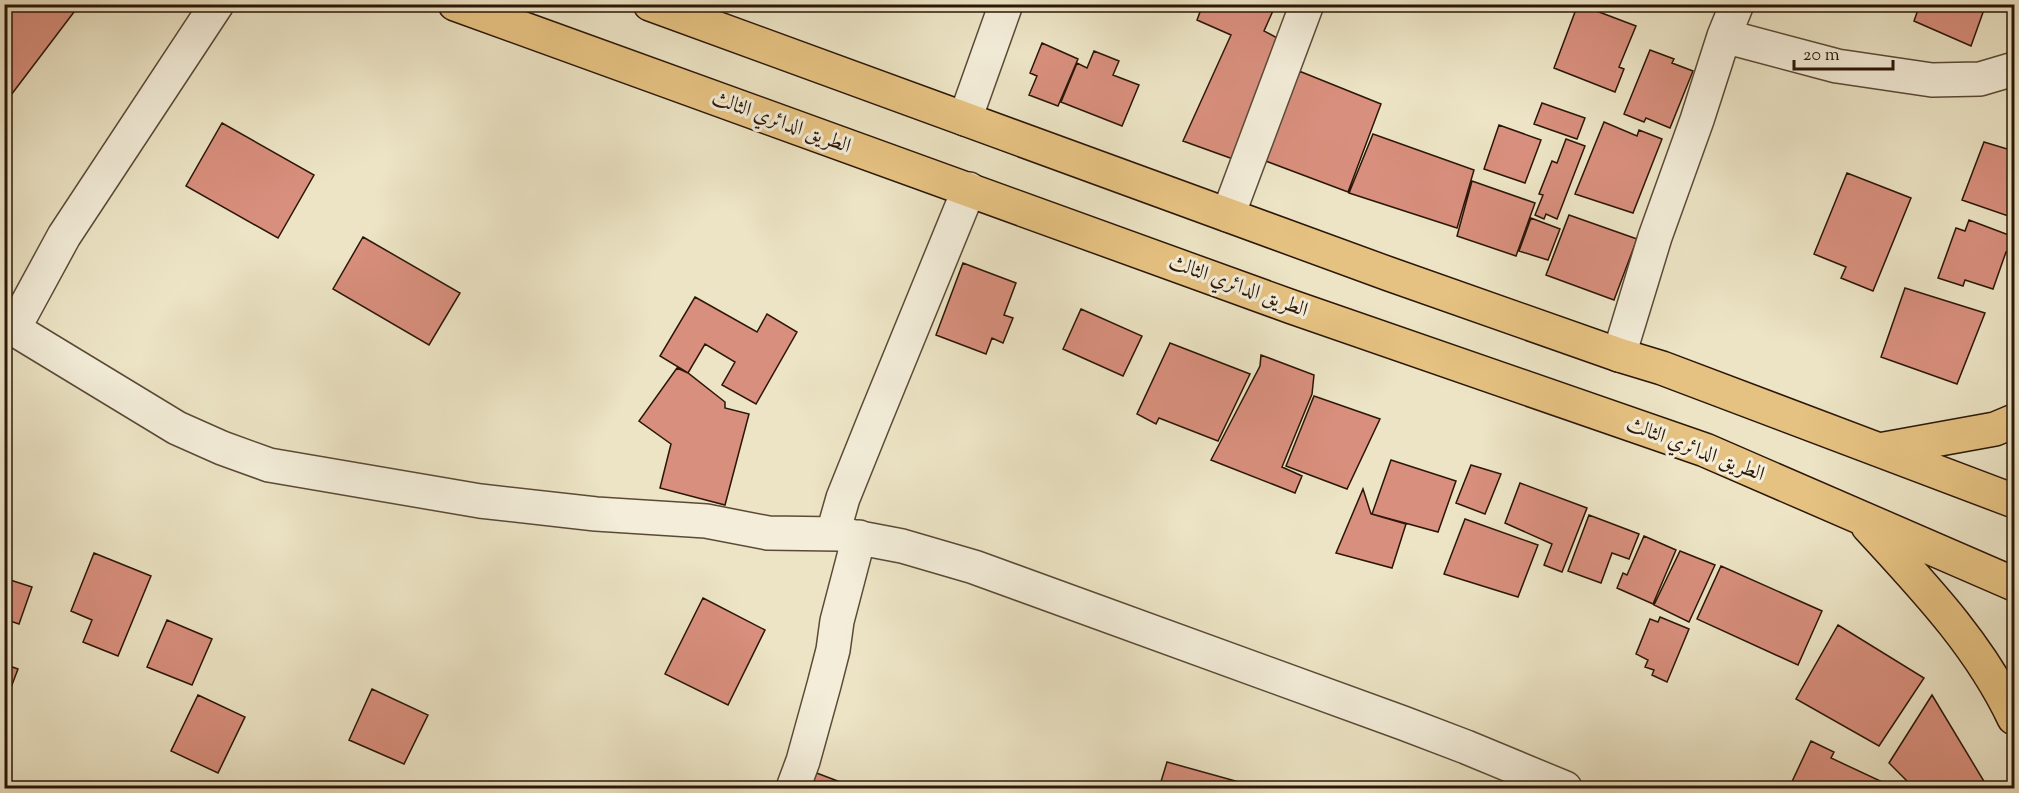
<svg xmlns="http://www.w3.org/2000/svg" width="2019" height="793" viewBox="0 0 2019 793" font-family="'Sorts Mill Goudy',Amiri,serif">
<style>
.building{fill:#d88f7d;stroke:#2b1607;stroke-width:1.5}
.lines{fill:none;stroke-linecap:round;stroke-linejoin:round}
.minor-casing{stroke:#5b4a36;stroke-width:36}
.primary-casing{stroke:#2b1607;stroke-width:36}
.minor{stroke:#f3edd9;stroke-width:33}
.primary{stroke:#e6c282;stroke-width:33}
.labels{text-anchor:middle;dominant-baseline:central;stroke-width:6;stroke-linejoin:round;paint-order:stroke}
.street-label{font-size:21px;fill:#2b1607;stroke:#f3edd9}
</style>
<rect width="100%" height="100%" fill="#ece4c5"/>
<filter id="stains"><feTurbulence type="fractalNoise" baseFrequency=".00333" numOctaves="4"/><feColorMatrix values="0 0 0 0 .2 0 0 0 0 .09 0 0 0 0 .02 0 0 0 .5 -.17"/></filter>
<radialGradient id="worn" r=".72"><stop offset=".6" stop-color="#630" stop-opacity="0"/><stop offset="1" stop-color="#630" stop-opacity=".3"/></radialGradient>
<path class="building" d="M4 4H76L77 8 8 99 4 97Z
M1203 4H1276L1264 31 1283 41 1233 159 1183 141 1231 35 1197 20Z
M1578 4 1636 26 1619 67 1624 69 1615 92 1554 68Z
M1920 4H1986L1971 46 1914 21Z
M1042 43 1078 59 1058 106 1029 95 1037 76 1030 73Z
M1650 50 1674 59 1672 63 1693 71 1670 128 1646 118 1644 122 1624 114Z
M1094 51 1119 61 1113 75 1139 85 1122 126 1061 102 1077 63 1087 68Z
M1299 71 1381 104 1348 192 1263 160Z
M1542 103 1585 118 1577 139 1534 124Z
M1604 122 1637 136 1639 130 1662 139 1633 213 1575 194Z
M222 123 314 175 278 238 186 186Z
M1499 125 1541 140 1525 183 1484 169Z
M1373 134 1474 170 1457 228 1349 193Z
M1566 139 1585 146 1557 219 1546 214 1544 219 1535 215 1543 195 1539 194 1552 161 1557 163Z
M1984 142 2014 151V218L1962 200Z
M1847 173 1911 198 1873 291 1841 278 1846 267 1814 254Z
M1472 181 1535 203 1516 256 1457 236Z
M1569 215 1637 239 1614 300 1546 275Z
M1531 218 1560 229 1548 260 1519 251Z
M1969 220 2014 237 2012 255 2006 252 1993 289 1965 280 1963 286 1938 278 1956 228 1965 231Z
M363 237 460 293 429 345 333 289Z
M963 263 1016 283 1004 315 1013 318 1003 343 992 338 986 354 936 335Z
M1905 288 1985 313 1957 384 1881 357Z
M695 297 757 332 767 314 797 332 756 404 722 385 735 362 705 344 688 373 660 356Z
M1081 309 1142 336 1123 376 1063 349Z
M1170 343 1250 374 1218 441 1159 418 1156 424 1137 414Z
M1261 355 1314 375 1312 394 1282 467 1302 476 1295 493 1211 460 1260 366Z
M677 368 688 373 725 402V408L749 414 725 505 660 488 671 444 639 421Z
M1314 396 1380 419 1347 489 1286 466Z
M1391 460 1456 481 1438 532 1372 514Z
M1471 465 1501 474 1485 514 1456 503Z
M1520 483 1587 508 1562 572 1544 565 1552 544 1505 523Z
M1363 489 1371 514 1406 524 1392 568 1336 553Z
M1589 515 1639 534 1629 559 1612 553 1601 583 1568 571Z
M1465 519 1538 545 1518 597 1444 574Z
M1644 536 1676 550 1653 604 1617 588 1623 573 1627 575Z
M1680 551 1715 565 1689 622 1654 605Z
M94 553 151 576 118 656 83 642 92 620 71 611Z
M1721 566 1822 611 1798 665 1697 619Z
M4 578 32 587 19 624 4 619Z
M703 598 765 630 728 705 665 674Z
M1660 617 1689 629 1667 682 1652 675 1654 670 1645 667 1648 660 1636 654 1650 619 1658 622Z
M167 620 212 639 192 685 147 667Z
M1838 625 1924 678 1879 746 1796 699Z
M4 664 18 669 4 706Z
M372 689 428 715 404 764 349 740Z
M198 695 245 717 218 773 171 751Z
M1932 695 1988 788H1914L1889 763Z
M1811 741 1834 752 1831 758 1889 785 1887 788H1789Z
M1167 762 1250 785 1249 788H1159Z
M814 772 856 788H808Z"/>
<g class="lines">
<g class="minor-casing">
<path id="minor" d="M1724 36 1837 66 1932 80 1980 79 2014 69
M965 119 1006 4
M1228 215 1307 4
M4 323 177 428 222 448 269 465 480 501 596 514 706 521 768 533 839 534 902 546 974 567 1403 723 1466 747 1565 788
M14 328 64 236 217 4
M1619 355 1655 237 1697 120 1724 36 1737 4
M833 533 843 498 874 421 969 189
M793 788 803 761 824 685 833 650 837 621 859 537"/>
</g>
<g class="primary-casing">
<path id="primary" d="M455 4 1292 307 1705 450 2014 584
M650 4 1389 274 1619 355 1662 368 2014 501
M1879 450 1995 429 2014 421
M1868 526C1923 586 1979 644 2014 718"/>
</g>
<use href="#minor" class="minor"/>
<use href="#primary" class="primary"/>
</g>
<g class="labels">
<g class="street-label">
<text transform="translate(781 123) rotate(20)">الطريق الدائري الثالث</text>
<text transform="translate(1238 287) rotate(20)">الطريق الدائري الثالث</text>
<text transform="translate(1695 450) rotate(21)">الطريق الدائري الثالث</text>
</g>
</g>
<rect width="2019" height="793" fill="none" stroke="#ece4c5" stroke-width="24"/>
<rect x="6" y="6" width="2007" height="781" fill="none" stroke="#2b1607" stroke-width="3"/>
<rect x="12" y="12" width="1995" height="769" fill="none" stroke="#2b1607" stroke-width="1.5"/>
<path d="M1794 60v9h99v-9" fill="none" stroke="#2b1607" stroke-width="3"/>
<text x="1803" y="60" font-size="18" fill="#2b1607" stroke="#f3edd9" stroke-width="4.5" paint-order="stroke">20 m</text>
<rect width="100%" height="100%" filter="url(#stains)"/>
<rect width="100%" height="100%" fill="url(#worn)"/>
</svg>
